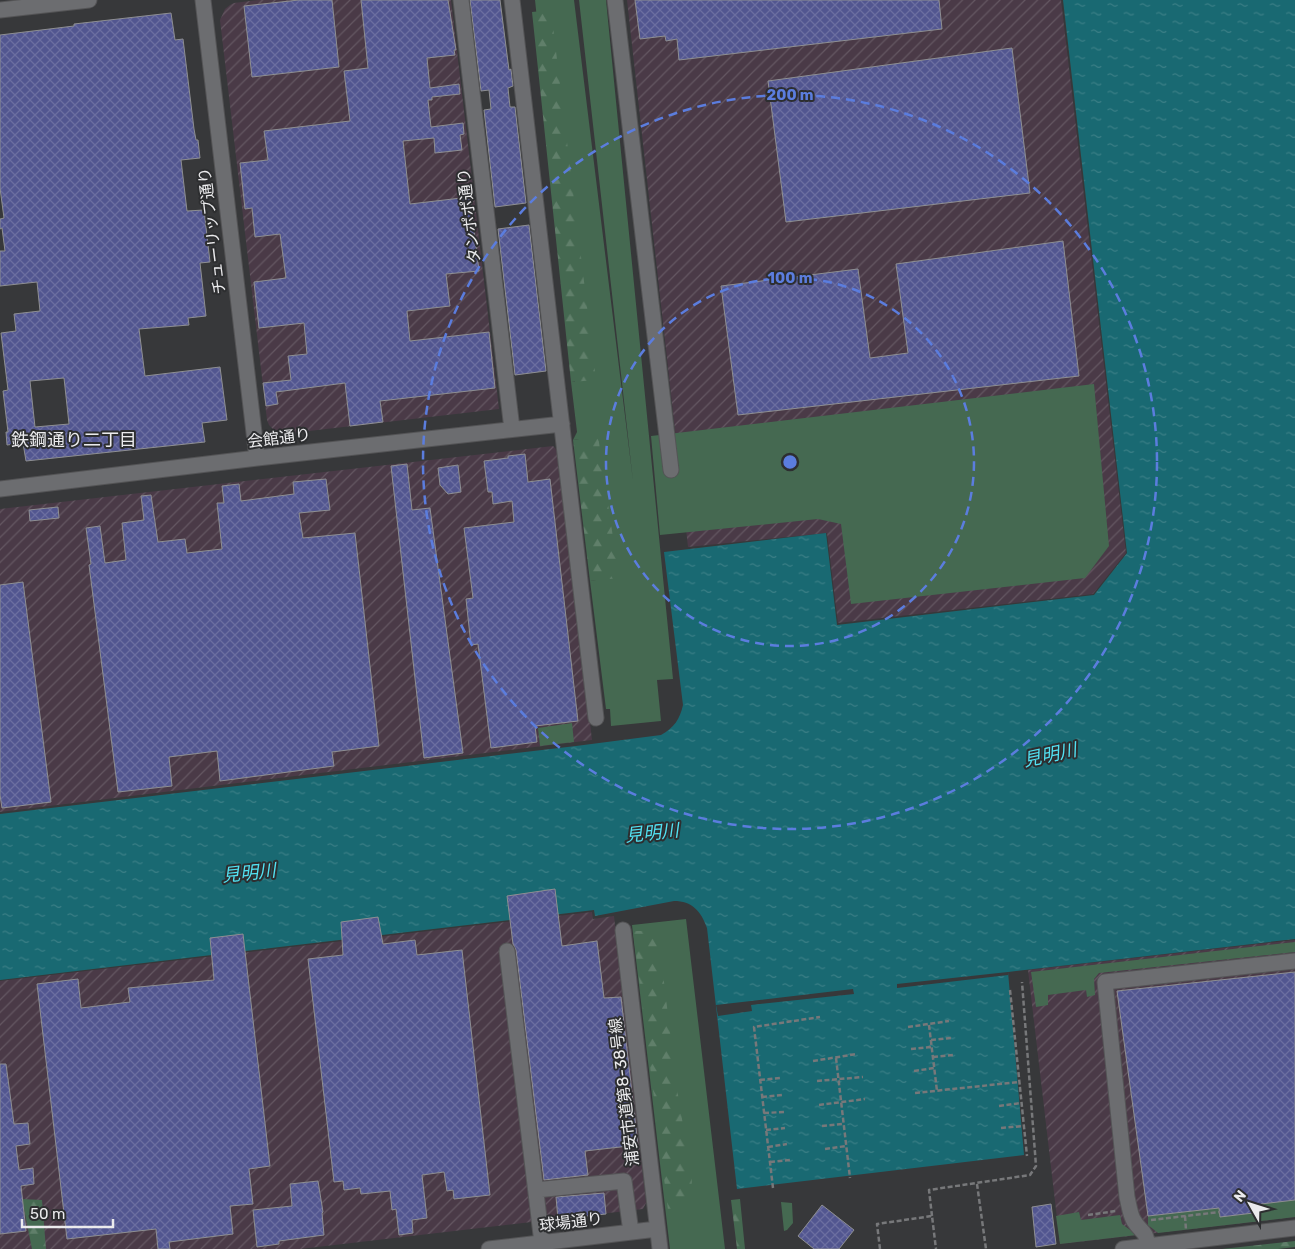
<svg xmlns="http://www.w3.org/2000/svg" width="1295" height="1249" viewBox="0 0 1295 1249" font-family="Rubik,'Noto Sans JP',sans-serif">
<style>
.industrial{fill:url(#industrial-furrows)}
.green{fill:#456951}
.forest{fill:url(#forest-firs)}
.water{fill:url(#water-ripples)}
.pier{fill:#37383a}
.building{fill:url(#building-cross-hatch);stroke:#8e8f92;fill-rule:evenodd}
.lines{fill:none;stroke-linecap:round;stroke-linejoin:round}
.minor-casing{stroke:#545456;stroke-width:17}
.path{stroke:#77787a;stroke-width:2.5;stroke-dasharray:5 2.5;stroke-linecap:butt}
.minor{stroke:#6c6d70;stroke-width:15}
.ring{fill:none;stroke:#5b7dde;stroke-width:2.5;stroke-dasharray:9 6}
.labels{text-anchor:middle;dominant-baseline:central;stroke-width:4;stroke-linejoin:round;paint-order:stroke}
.street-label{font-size:16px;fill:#ebebed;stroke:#2d2e30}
.neighbourhood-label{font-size:18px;fill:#ebebed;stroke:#2d2e30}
.water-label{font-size:18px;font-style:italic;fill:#52e2f3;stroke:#2d2e30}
.centre{fill:#5b7dde;stroke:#2d2e30;stroke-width:2.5}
.ring-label{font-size:15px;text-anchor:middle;font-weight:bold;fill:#5b7dde;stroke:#2d2e30;stroke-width:4;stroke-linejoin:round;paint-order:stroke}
</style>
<defs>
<pattern id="industrial-furrows" width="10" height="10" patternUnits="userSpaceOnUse" patternTransform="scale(1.25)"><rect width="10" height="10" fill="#4a3a47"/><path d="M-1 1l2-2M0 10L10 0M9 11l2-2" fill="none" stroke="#645762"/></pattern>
<pattern id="forest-firs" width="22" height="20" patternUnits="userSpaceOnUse" patternTransform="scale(1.25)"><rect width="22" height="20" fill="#456951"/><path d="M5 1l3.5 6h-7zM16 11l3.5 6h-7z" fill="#607f6a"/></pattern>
<pattern id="water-ripples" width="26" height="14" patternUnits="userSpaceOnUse" patternTransform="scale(1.25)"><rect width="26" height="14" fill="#196972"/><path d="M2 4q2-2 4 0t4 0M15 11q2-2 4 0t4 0" fill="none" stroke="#3b7f86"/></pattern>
<pattern id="building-cross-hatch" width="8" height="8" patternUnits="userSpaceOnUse" patternTransform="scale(1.25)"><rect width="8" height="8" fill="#525690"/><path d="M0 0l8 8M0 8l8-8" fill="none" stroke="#6b6ea0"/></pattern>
</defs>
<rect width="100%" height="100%" fill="#37383a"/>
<path class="industrial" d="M259 0H451L499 409 283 434H278L269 425 267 420 220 20 225 9 230 5 234 3Z
M627 0H1061L1126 553 1093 594 838 623 827 533 688 547Z
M553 446 559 452 592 740 0 812V509Z
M592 912 593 919 614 916 646 1203 643 1209 300 1249H0V981Z
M1295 940V1217L1060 1244 1028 970Z"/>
<path class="green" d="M535 0H574L633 481 579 0H606L673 679 657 680 661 721 611 726 610 709H606L590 581 596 580 581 439 573 440 577 432 571 382H575Z
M1094 384 1109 546 1085 578 851 604 841 524 818 519 660 535 651 436Z
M572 723 574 742 540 746 538 728Z
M686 919 725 1249H670L632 925Z
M1295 942V952L1099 973 1094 979 1095 995 1087 997 1086 990 1048 995V1005L1036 1007 1031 972Z
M1295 1200V1217L1158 1233 1148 1225V1216L1219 1208 1220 1217 1262 1212 1261 1204Z
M781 1202 792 1203 793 1223 787 1230 784 1231Z
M1079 1212 1081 1220 1120 1215 1122 1224 1137 1235 1060 1244 1056 1216Z"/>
<path class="forest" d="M551 10 596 380 571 382 532 12Z
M598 436 619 578 590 581 573 440Z
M633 931H648L659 941 677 1089 692 1179 690 1205 668 1210Z
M22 1199 42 1200 46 1249H32Z
M740 1199 745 1249H737L731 1200Z
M1295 1241V1247L1278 1249H1222Z"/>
<path class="water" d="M1063 0H1295V939L1008 972 1024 1155 737 1189 707 928C701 911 692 901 674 901L595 916 594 910 0 980V814L576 746 661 735C674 728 680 719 683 705L664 552 826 533 837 625 1094 595 1127 553Z"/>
<path class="pier" d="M1008 972V975L897 988V984Z
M853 989 854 994 751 1005 752 1011 718 1016 716 1005Z"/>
<path class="building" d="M299 0H332L339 67 252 77 244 6Z
M361 0H448L456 50H454L455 55 427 58 430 88 459 84 460 94 432 97V100H428L431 127 463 123 464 134 460 135 462 150 435 153 434 138 403 141 410 204 470 197 479 271 446 274 450 306 407 311 410 341 489 332 495 388 380 401 383 422 350 426 345 383 276 392 278 404 266 406 263 383 291 380 288 356 307 354 304 323 259 328 254 282 286 278 280 234 255 237 252 208 245 209 240 163 268 160 264 131 350 121 344 71 368 68Z
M470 0H500L509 70 511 69 513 86 508 88 510 107H515L526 203 495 207 484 110 491 109 489 90 481 91Z
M635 0H939L942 29 679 60 677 39 666 41 665 36 640 39Z
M171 13 175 40 183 39 194 129 196 140H198L200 158 181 160 187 211 204 210 210 262 200 263 206 316 188 318 189 325 139 329 145 376 220 367 227 420 202 423 205 442 26 461 23 443 7 445 6 432H8L3 391 8 390 1 333 16 331 14 314 40 311 37 282 0 286V251H5L2 228 0 229V219L4 218 0 188V35L74 26V24ZM64 378 69 424 35 427 30 381Z
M1012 48 1030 193 786 222 768 81Z
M529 225 546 371 515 375 498 229Z
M1063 241 1079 376 738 415 721 286 858 269 870 358 908 353 896 264Z
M525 454 528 482 550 479 578 721 535 726 537 742 491 748 478 644 471 645 466 599 473 598 464 528 514 522 512 501 493 504 492 492H488L484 461 508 458V456Z
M407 464 412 510 430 508 463 753 424 758 391 466Z
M458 465 461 492 448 494 440 485 438 468Z
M326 479 330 510 299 513 303 538 355 533 379 746 332 752 334 766 220 781 217 751 169 757 172 786 118 792 89 565 91 564 86 528 100 526 105 563 126 560 122 523 144 520 141 496 151 495 158 542 185 539 187 553 222 549 217 503H224L222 486 239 484 241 501 294 494 293 482Z
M58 507 59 518 30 521 29 510Z
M23 582 51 802 2 808 0 795V585Z
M555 889 562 946 597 941 604 998 621 997 638 1145 585 1151 588 1175 544 1180 516 950 513 944 507 896Z
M378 917 383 944 415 940 417 955 462 950 490 1195 454 1199 453 1190 447 1191 444 1172 422 1175 427 1218 412 1220 413 1233 399 1235 396 1209 392 1210 390 1191 361 1194 360 1188 344 1190 343 1181 334 1182 308 959 343 955 341 922Z
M243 934 270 1166 249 1169 253 1204 230 1206 233 1234 169 1242 170 1249H158L156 1229 67 1239 37 984 78 979 81 1008 130 1002 128 988 214 980 210 938Z
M1295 972V1200L1261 1204 1262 1212 1220 1217 1219 1208 1148 1216 1117 991Z
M0 1064H6L14 1124 28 1123 30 1144 16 1146 19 1170 33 1168 34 1184 21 1186 26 1231 0 1234Z
M318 1181 323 1212 322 1213 324 1235 279 1241V1244L257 1247 253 1210 292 1206 290 1184Z
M604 1193 606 1214 558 1219 556 1197Z
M1051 1204 1056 1244 1036 1247 1032 1207Z
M822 1205 854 1230 839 1249H814L798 1236Z"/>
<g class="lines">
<g class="minor-casing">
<path id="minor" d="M203 0 257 458
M461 0 512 429
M512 0 596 718
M615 0 671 470
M0 10 89 0
M0 489 257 458 562 424
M623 930 660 1249
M507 951 542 1243
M536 1190 624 1181 631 1232
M1148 1246C1145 1228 1142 1234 1134 1221 1130 1215 1129 1205 1127 1197L1105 982 1295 961
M489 1249 657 1229
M1123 1249 1295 1228"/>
</g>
<path class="path" d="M1010 990 1027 1156
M929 1025 937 1091
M908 1027 949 1021
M931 1040 952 1038
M911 1049 932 1047
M933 1057 954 1055
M836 1058 850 1178
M813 1061 857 1054
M914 1071 934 1068
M760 1080 781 1078
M817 1081 863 1077
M915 1093 1019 1082
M762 1097 782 1095
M819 1105 865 1099
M999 1106 1021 1103
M764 1113 784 1112
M822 1126 843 1124
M1001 1128 1023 1126
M766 1130 785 1128
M768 1147 787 1144
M825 1149 846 1146
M770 1162 790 1160
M977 1184 986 1249
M773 1188 754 1027 820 1017
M1088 1215 1116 1211
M932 1216 929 1190 1030 1175 1036 1166 1022 982
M1185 1216 1186 1230
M1151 1220 1220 1212
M880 1249 877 1224 932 1216 936 1249"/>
<use href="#minor" class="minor"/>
</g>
<g class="ring">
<circle cx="790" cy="462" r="184"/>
<circle cx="790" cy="462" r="367"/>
</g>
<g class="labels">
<g class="street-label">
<text transform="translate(469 216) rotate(-97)">タンポポ通り</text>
<text transform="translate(212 231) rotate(-97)">チューリップ通り</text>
<text transform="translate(279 438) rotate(-7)">会館通り</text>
<text transform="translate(624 1092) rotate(-97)">浦安市道第8-38号線</text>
<text transform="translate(571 1222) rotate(-7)">球場通り</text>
</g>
<g class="neighbourhood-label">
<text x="74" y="440">鉄鋼通り二丁目</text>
</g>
<g class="water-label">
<text transform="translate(1050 755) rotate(-12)">見明川</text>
<text transform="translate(652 833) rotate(-6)">見明川</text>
<text transform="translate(249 873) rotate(-6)">見明川</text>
</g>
</g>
<circle cx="790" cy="462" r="8" class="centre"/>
<g class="ring-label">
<text x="790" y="100">200 m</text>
<text x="790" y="283">100 m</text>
</g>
<g transform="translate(1250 1204) rotate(309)" stroke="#2d2e30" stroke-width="4" paint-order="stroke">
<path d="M0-4L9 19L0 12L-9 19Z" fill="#ebebed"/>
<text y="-8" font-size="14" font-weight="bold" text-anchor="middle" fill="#ebebed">N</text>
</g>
<path d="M22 1219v8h91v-8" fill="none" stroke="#ebebed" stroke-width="2.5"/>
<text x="30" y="1219" font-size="15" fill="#ebebed" stroke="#2d2e30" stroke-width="4" paint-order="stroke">50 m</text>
</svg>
